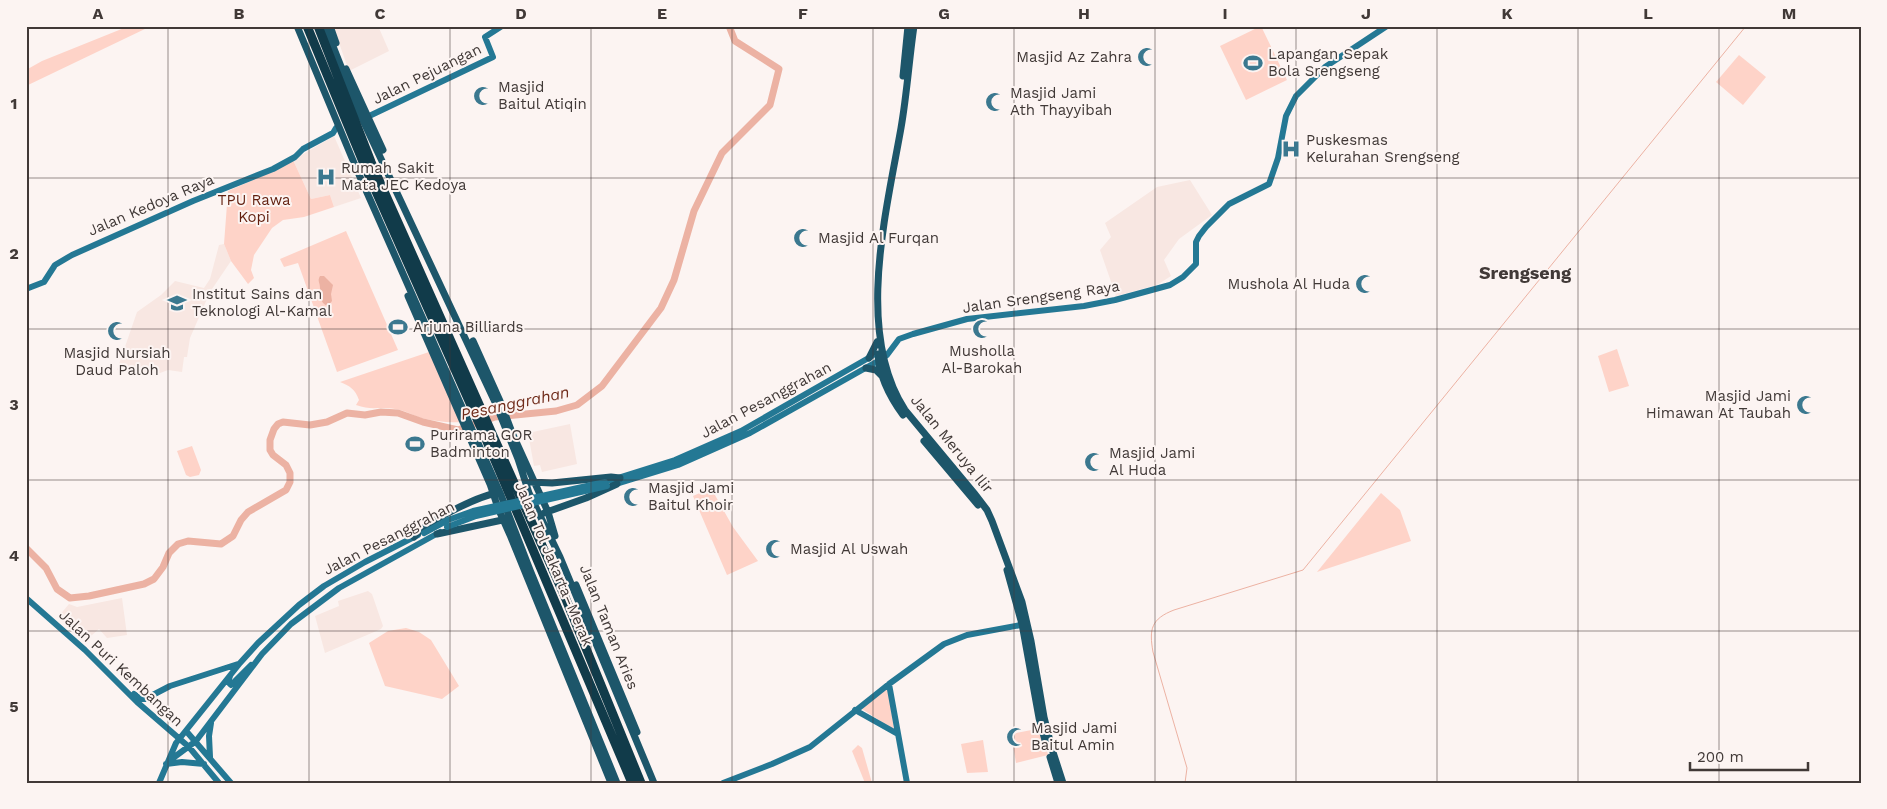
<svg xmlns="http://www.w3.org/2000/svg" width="1887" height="809" viewBox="0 0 1887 809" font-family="'Work Sans',sans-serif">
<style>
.built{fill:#f8e7e2}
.green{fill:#fed3c8}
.water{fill:#ecb2a3}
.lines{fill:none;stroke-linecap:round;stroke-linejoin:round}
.stream{stroke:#ecb2a3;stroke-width:1}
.river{stroke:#ecb2a3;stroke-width:7}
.secondary{stroke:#247894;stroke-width:6}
.primary{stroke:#1d566a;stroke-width:7}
.highway{stroke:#113b4a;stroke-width:9}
.secondary-bridge{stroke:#247894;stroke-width:6}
.grid{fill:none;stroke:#413937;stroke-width:1;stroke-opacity:0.55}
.labels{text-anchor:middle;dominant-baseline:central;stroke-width:4;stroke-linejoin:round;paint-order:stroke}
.poi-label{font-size:15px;fill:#413937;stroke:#fcf4f2;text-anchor:start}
.street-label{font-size:15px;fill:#413937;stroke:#fcf4f2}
.park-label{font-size:15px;fill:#621f0e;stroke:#fcf4f2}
.water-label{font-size:16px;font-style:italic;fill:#702c1b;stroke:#fcf4f2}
.quarter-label{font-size:18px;font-weight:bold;fill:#413937;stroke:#fcf4f2}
.neatline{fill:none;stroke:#413937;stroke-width:2}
.grid-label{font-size:16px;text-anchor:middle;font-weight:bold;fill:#413937}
</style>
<rect width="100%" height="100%" fill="#fcf4f2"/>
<path class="built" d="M333 26H383L379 28 389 51 349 71Z
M334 136 361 198 334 207 330 195 311 199 293 160Z
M1190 180 1212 215 1179 239 1164 260 1171 276 1157 285 1116 296 1100 250 1111 237 1105 223 1157 187Z
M224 244 231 261 210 292 190 338 187 357H184L182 372 168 370 160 373 117 370 137 312 161 295 175 281 204 288 210 279 219 245Z
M570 424 577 464 542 472 540 465 534 466 528 433Z
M368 591 372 594 383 626 381 629 325 653 315 616 339 606 338 601Z
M122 598 127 635 107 638 99 629 85 641 58 617 69 604 77 607Z"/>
<path class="green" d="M129 26H146L147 28 26 86V70L42 61Z
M1261 26 1287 80 1246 100 1220 46Z
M1739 55 1766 77 1743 105 1716 82Z
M293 160 311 199 330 195 334 207 304 217 283 220 272 228 254 255 251 270 254 278 248 284 231 261 224 244 228 191 267 174Z
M346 231 398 350 337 372 298 263 284 267 280 259Z
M1617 349 1629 386 1609 392 1598 356Z
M429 352 461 422C448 423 434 421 421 418 412 415 404 410 395 409 379 406 372 411 356 405L359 400C355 389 350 386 340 382Z
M192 446 201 470 199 475 190 477 186 475 177 451Z
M711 488 733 527 758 561 727 575 693 496Z
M1381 493 1400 510 1411 541 1317 572Z
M406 628 419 632 431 640 459 686 442 699 385 686 369 643 388 631Z
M888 687 894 730 862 709Z
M1042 728 1048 755 1016 763 1011 734Z
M983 740 988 772 967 773 961 744Z
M858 745 862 748 872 783H865L852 751Z"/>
<path class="water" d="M320 276H324L333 285 331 294 332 301 328 306C319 303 321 296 320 288 320 282 317 281 320 276Z"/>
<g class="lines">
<path class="stream" d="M1185 783 1187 768 1153 652C1149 629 1151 619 1174 610L1303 570 1746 26"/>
<path class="river" d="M26 548 46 568 57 589 70 598 89 596 144 584 154 579 163 567 169 553 178 544 188 541 221 544 233 536 241 520 248 512 286 490 290 482V473L286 465 273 455 270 450V440L274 429 278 424 283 422 310 425 327 422 347 413 365 415 381 412 398 413 423 422 458 430 495 417 556 411 577 405 602 386 661 308 674 280 694 211 722 153 770 105 779 69 735 41 729 26"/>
<path class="secondary" d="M365 118 493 57 485 37 502 26
M26 289 44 282 55 265 72 255 193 201 273 169 295 157 303 149 333 133 336 128
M605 482 675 460 741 431 872 356
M613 485 678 465 750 433 878 361 887 355 899 339 913 334 967 319 1084 306 1115 300 1170 285 1183 277 1196 264V242L1199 236 1206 227 1229 204 1269 184 1278 158 1286 116 1296 96 1325 67 1387 26
M26 598 85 650 137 702 189 747 219 783
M230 676 228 682 231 685 251 665
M889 684 907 783
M134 694 141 699H145L170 686 238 664
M855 710 896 733
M187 732 231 783
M210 757 209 736 211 723
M169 761 196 741 262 654 291 624 339 588 440 532
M166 764 182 762 204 764
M159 783 176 743 240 663 258 643 299 605 324 586 365 562 418 535
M723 783 772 764 810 747 889 684 944 644 967 635 1026 624"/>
<path class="primary" d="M297 26 357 170 501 495 530 570 617 783
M325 26 359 112 495 402 518 459 529 493 560 557 654 783
M330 26 336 43
M914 26C909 60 907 94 901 128 886 213 855 333 905 410L974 493 987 510 992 521 1022 602 1031 641 1044 717 1052 749 1063 783
M346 69 383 150
M903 76 908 26
M408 296 490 484 498 508 510 535 611 783
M473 341 500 401 513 435 548 512 555 536
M878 354C879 376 890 397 903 415
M869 358 877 342
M866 368 876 370 882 376
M924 441 978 505
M531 482 552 483 611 477 620 478
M544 513 586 498 617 484
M437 534 507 519
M414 537C425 522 477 497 496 493
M1007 570 1022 624 1039 718 1046 744
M576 585 637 732
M1050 757 1058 783"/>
<path class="highway" d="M307 26 366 169 485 437 632 783
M318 26 371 162 565 597 641 783"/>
<path class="secondary-bridge" d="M447 527 476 516 607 486
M424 533 448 520 473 511 605 482"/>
</g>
<path class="grid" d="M168 26V783M309 26V783M450 26V783M591 26V783M732 26V783M873 26V783M1014 26V783M1155 26V783M1296 26V783M1437 26V783M1578 26V783M1719 26V783M26 178H1861M26 329H1861M26 480H1861M26 631H1861"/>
<defs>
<g id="mosque-bare" transform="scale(1.5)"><path d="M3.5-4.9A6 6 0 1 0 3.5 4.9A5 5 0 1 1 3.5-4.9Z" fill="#3b788f" stroke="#fcf4f2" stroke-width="2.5" paint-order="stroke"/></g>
<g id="stadium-bare" transform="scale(1.5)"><path d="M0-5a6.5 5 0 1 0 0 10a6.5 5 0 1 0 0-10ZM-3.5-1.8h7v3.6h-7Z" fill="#3b788f" stroke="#fcf4f2" stroke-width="2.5" paint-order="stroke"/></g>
<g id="hospital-bare" transform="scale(1.5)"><path d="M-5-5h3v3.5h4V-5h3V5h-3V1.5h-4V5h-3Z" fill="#3b788f" stroke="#fcf4f2" stroke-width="2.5" paint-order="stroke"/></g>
<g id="university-bare" transform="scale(1.5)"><path d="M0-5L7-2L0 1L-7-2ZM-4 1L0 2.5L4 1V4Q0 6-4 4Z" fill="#3b788f" stroke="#fcf4f2" stroke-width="2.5" paint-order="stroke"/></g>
</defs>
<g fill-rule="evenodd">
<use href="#mosque-bare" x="1147" y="57"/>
<use href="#stadium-bare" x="1253" y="63"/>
<use href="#mosque-bare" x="483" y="96"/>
<use href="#mosque-bare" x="995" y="102"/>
<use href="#hospital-bare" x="1291" y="149"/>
<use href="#hospital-bare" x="326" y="177"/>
<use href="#mosque-bare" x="803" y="238"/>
<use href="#mosque-bare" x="1365" y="284"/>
<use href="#university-bare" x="177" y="303"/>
<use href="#stadium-bare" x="398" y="327"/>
<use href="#mosque-bare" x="982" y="329"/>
<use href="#mosque-bare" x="117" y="331"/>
<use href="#mosque-bare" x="1806" y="405"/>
<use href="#stadium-bare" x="415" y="444"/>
<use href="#mosque-bare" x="1094" y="462"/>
<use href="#mosque-bare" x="633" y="497"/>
<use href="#mosque-bare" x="775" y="549"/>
<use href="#mosque-bare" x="1016" y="737"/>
</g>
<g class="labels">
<g class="poi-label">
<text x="1268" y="54">Lapangan Sepak<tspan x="1268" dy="17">Bola Srengseng</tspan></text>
<text x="1132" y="57" text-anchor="end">Masjid Az Zahra</text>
<text x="498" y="87">Masjid<tspan x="498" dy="17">Baitul Atiqin</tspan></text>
<text x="1010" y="93">Masjid Jami<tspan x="1010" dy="17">Ath Thayyibah</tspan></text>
<text x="1306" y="140">Puskesmas<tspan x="1306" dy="17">Kelurahan Srengseng</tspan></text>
<text x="341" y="168">Rumah Sakit<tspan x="341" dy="17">Mata JEC Kedoya</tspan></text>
<text x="818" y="238">Masjid Al Furqan</text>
<text x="1350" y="284" text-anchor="end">Mushola Al Huda</text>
<text x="192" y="294">Institut Sains dan<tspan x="192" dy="17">Teknologi Al-Kamal</tspan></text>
<text x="413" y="327">Arjuna Billiards</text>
<text x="982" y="351" text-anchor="middle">Musholla<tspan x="982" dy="17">Al-Barokah</tspan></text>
<text x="117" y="353" text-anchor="middle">Masjid Nursiah<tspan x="117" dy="17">Daud Paloh</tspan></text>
<text x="1791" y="396" text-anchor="end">Masjid Jami<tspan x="1791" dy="17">Himawan At Taubah</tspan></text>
<text x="430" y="435">Purirama GOR<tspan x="430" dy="17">Badminton</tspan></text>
<text x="1109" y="453">Masjid Jami<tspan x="1109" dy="17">Al Huda</tspan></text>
<text x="648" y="488">Masjid Jami<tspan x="648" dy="17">Baitul Khoir</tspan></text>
<text x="790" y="549">Masjid Al Uswah</text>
<text x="1031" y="728">Masjid Jami<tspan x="1031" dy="17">Baitul Amin</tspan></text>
</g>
<g class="street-label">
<text transform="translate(427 74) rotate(-26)">Jalan Pejuangan</text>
<text transform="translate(151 205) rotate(-23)">Jalan Kedoya Raya</text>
<text transform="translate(1041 297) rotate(-8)">Jalan Srengseng Raya</text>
<text transform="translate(766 400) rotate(-28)">Jalan Pesanggrahan</text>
<text transform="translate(952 444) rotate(51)">Jalan Meruya Ilir</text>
<text transform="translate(389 538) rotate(-27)">Jalan Pesanggrahan</text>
<text transform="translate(554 564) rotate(67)">Jalan Tol Jakarta–Merak</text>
<text transform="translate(609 627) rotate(68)">Jalan Taman Aries</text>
<text transform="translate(121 668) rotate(43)">Jalan Puri Kembangan</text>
</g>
<g class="park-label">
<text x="254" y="200">TPU Rawa<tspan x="254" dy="17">Kopi</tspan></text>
</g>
<g class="water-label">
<text transform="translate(515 403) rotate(-12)">Pesanggrahan</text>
</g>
<g class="quarter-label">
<text x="1525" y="272">Srengseng</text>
</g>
</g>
<rect width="1887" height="809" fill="none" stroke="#fcf4f2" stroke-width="55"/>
<path d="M1690 762v8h118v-8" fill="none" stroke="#413937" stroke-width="2.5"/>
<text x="1697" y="762" font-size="15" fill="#413937" stroke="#fcf4f2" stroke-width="4" paint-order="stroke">200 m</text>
<rect x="28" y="28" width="1832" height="754" class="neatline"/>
<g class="grid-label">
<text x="98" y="19">A</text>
<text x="239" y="19">B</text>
<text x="380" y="19">C</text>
<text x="521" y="19">D</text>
<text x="662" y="19">E</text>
<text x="803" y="19">F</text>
<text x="944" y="19">G</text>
<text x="1084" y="19">H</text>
<text x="1225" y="19">I</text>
<text x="1366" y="19">J</text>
<text x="1507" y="19">K</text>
<text x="1648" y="19">L</text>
<text x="1789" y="19">M</text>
<text x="14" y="109">1</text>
<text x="14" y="259">2</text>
<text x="14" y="410">3</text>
<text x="14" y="561">4</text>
<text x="14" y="712">5</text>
</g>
</svg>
